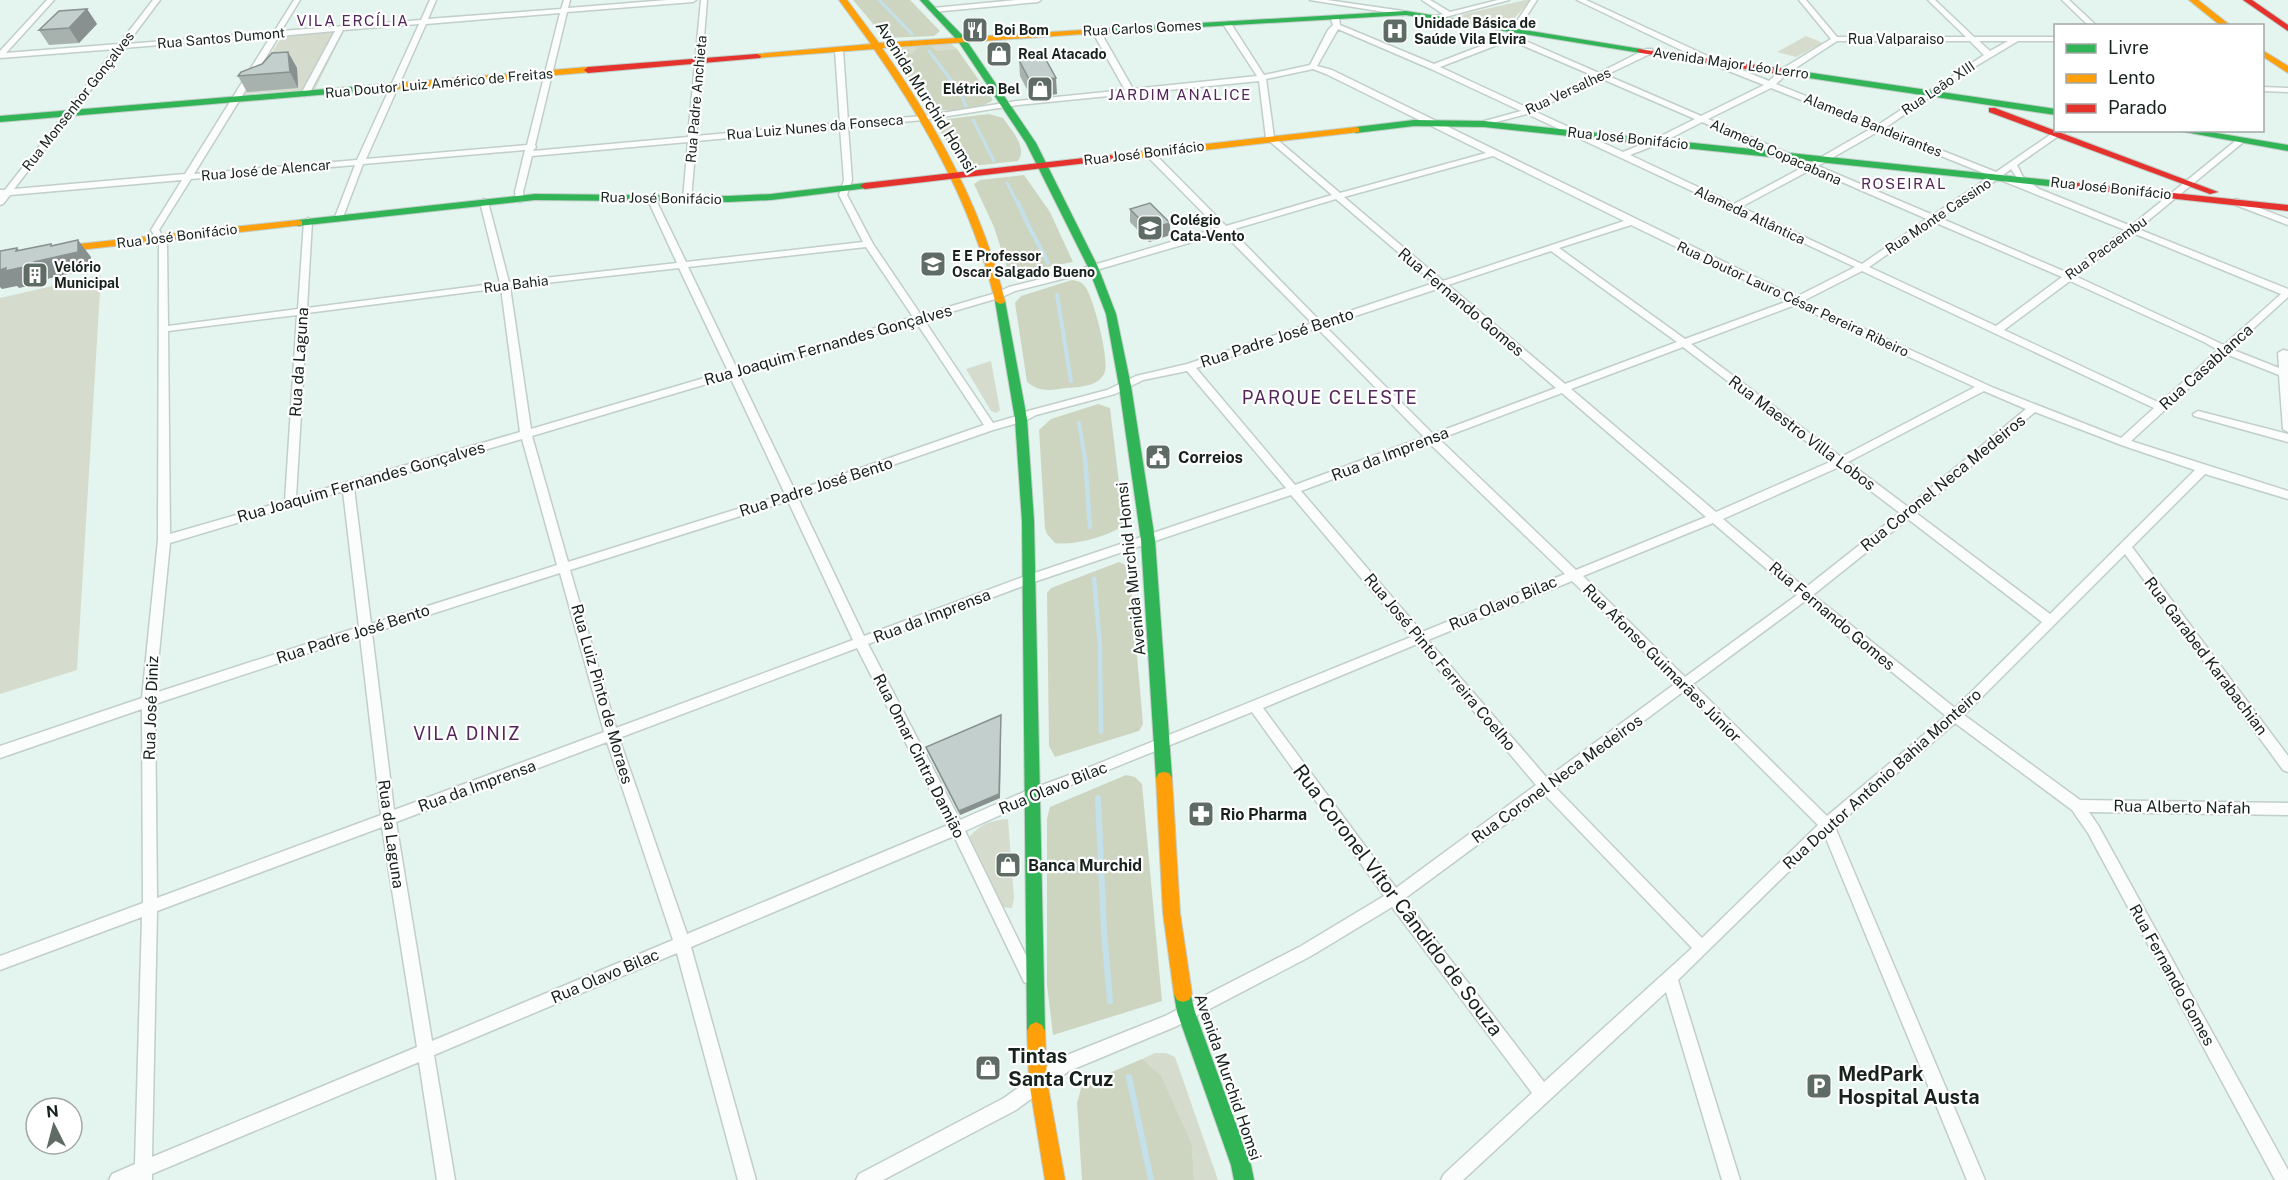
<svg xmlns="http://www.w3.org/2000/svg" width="2288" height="1180" viewBox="0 0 2288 1180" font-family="'Public Sans',sans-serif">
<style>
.green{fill:#d5dccd}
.forest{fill:#cdd5c1}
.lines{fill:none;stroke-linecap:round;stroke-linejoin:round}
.stream-far3{stroke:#c4e0ea;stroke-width:3}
.stream-far2{stroke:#c4e0ea;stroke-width:4}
.stream-far1{stroke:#c4e0ea;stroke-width:4.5}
.stream{stroke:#c4e0ea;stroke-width:6}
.street-casing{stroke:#c1cec9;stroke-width:3}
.fast-casing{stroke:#c1cec9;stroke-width:2}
.slow-casing{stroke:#c1cec9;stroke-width:2}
.jam-casing{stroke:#c1cec9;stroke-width:2}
.street{fill:#fbfdfc;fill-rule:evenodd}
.fast{fill:#30b455;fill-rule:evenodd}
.slow{fill:#ff9f0a;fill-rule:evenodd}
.jam{fill:#e5322d;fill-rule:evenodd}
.wall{fill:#a7b2af}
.shaded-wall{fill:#88918f}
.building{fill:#c2cfcc;stroke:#88918f;stroke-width:1.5}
.labels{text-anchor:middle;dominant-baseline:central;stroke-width:4.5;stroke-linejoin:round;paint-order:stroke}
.far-poi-label{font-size:14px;font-weight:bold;fill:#17221d;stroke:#fff;text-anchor:start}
.far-street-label{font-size:14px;fill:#17221d;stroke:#fff}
.far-neighbourhood-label{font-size:15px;letter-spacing:1.5px;fill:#54275a;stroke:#fff}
.street-label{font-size:16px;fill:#17221d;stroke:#fff}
.poi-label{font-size:16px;font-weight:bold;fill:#17221d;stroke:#fff;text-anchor:start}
.neighbourhood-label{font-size:18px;letter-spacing:1.5px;fill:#54275a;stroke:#fff}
.near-street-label{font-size:20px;fill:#17221d;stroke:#fff}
.near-poi-label{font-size:20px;font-weight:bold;fill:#17221d;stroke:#fff;text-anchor:start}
</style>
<rect width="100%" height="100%" fill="#e4f4ee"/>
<path class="green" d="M1525 0H1531L1508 25 1502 26 1456 16Z
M344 31 315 89 244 94 282 37Z
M1806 36 1823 43 1796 57 1777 52Z
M942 43 951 44 957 49 895 57 892 52 900 48Z
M101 275 77 670 0 694V298Z
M991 361 1000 410 996 413 991 411 966 369Z
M1008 819 1014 898 1012 908 1002 907 969 837C981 824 991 820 1008 819Z
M1155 1053H1166L1175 1057 1218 1180H1194L1192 1145 1142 1059Z"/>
<path class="forest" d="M853 0H910L940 31 934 36 885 38Z
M930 46 937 51 957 49 993 100C978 111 949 112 931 109L895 57 911 54 919 47Z
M989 114 1003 118C1011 130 1028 147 1018 161L964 167 936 125 948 119Z
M1024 175 1050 212 1073 262 1015 273 1008 271 994 227 974 184 980 180Z
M1072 280C1077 281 1080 281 1084 285 1093 294 1111 364 1104 374 1097 387 1079 387 1066 388 1051 390 1040 393 1027 382L1015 303 1021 296Z
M1098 404 1110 408 1124 524C1113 536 1071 546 1055 543L1047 534 1045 528 1039 430 1051 419Z
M1119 562 1128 566 1130 576 1143 724 1139 731 1055 757 1049 746 1047 593 1051 588Z
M1126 775 1135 777 1142 784 1162 1001 1053 1035 1047 985V819L1050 807Z
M1142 1059 1161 1076 1192 1145 1194 1180H1082L1077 1103 1082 1085Z"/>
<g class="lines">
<path class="stream-far3" d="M879 0 912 34
M929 51 960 92 966 106
M973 120 994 161
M1007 183 1018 204"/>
<path class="stream-far2" d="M1018 202C1026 224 1038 242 1048 263
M1057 295 1071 381
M1079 423 1085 459"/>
<path class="stream-far1" d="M1085 457 1090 527
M1094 579 1100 646 1101 732"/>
<path class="stream" d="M1098 798 1104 932 1110 1001
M1129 1077 1151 1180"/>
<g class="street-casing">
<path id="street" d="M47 0H54L6 53 119 44 153 0H160L127 44 274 32 294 0H300L281 31 421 20 430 0H436L428 19 561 9 564 0H570L568 8 667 0H696L693 2 567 12 535 145 536 147 533 151 688 137 701 0H707L696 136 840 123 835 50 839 48 843 50 848 122 923 116 1017 101 1125 90 1092 31 1096 29 1100 31 1133 89 1257 76 1223 24 1227 22H1230L1264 75 1310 65 1328 30 1333 25 1331 19 1335 17 1339 19 1340 25 1434 64 1507 36 1531 0H1537L1514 36 1599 73 1646 49H1652V53L1606 75 1701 116 1764 85 1706 62 1577 0H1586L1712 58 1769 81 1782 69 1831 39 1799 0H1806L1837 37H1966L1928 0H1935L1974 37H2056V41H2018L1966 72 1885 128 1996 172 2057 130H2067L2017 165 2023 177 2039 189 2131 226 2239 138 2246 140 2138 229 2288 289V297L2231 349 2279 368 2278 353 2283 350 2288 351V432L2283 429 2279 375 2226 354 2131 441 2288 491V499L2205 474 2132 547 2288 756V772L2283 770 2125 554 1964 715 2080 800 2288 803V815L2089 812 2098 825 2288 1170V1180H2275L2088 833 2072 810 1955 723 1835 827 1985 1180H1967L1825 836 1678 980 1740 1180H1722L1666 992 1463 1180H1441L1444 1174 1532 1093 1392 907 1311 956 1177 1026 1069 1071 1016 1110 883 1180H856L859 1174 1004 1098 1057 1059 1165 1016 1301 946 1384 896 1252 712 1036 799 965 831 1034 972 1037 977 1034 982 1029 984 1024 982 954 836 691 947 756 1180H738L677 953 434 1055 455 1180H437L419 1062 152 1174V1180H109L112 1174 135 1164 142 917 0 970V956L143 903 142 709 0 758V746L142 698 158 540 159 243 151 230 182 180 10 195 3 204 0 205V190H5L115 49 0 58V51ZM560 13 527 145 366 159 426 24ZM419 24 357 160 194 174 279 36 335 31 301 94 305 96 309 94 343 30ZM1338 29 1431 69 1521 111 1481 122V126L1527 114 1855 267 1796 297 1332 70 1317 66ZM271 36 185 174 14 189 123 48ZM1510 40 1594 76 1528 108 1440 67ZM1837 41H1970L1984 55 1878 125 1776 84 1788 73ZM1979 41H2008L1990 51ZM1313 69 1326 74 1486 153 1340 193 1274 137 1266 79ZM1600 78 1695 119 1655 139 1623 152 1534 111ZM1259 81 1266 138 1332 195 1226 226 1151 150H1145V154L1218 228 1080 269 1009 287 996 293 921 315 873 244 847 195 852 180 848 127 923 120 1018 105ZM1771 88 1872 128 1811 163 1708 119ZM1702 122 1805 166 1734 204 1630 155 1661 143ZM840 128 844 180 839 195 863 242 686 262 655 198 651 195 647 198 677 263 509 282 488 202 484 199 480 202 500 283 307 308 312 221 308 218 304 221 298 309 168 326 167 243 159 230 191 179 355 165 335 217 339 220 343 217 363 164 525 150 515 192 516 199 520 202 524 199 523 192 532 156 688 142 683 199 687 202 691 199 696 141ZM1879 131 1991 176 1933 215 1818 166ZM1493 156 1624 221 1443 281 1344 197ZM1812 169 1927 219 1862 264 1741 207ZM2011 169 2019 181 2003 175ZM1998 179 2125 230 2068 273 1940 218ZM1336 199 1434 283 1320 321 1231 230ZM1934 222 2062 277 1996 326 1869 267ZM1631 225 1788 301 1685 339 1559 248ZM1223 233 1312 323 1187 364 1136 376 1107 390 1028 411 1017 416 993 423 924 320 1002 297 1015 291 1086 273ZM2133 233 2281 294 2224 345 2075 276ZM866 247 913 317 737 369 688 267ZM1551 251 1677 342 1565 384 1448 285ZM679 268 728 371 531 429 510 287ZM1862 271 2154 408 2121 438 1994 388 1803 301ZM2070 281 2204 342 2218 350 2160 403 2004 330ZM501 288 520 432 296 497 307 313ZM1440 288 1556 388 1433 434 1325 326ZM1795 305 1975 387 1841 457 1691 344ZM297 315 285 501 170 534 168 331ZM916 322 984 425 795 491 739 375ZM1317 328 1424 437 1295 485 1196 368ZM1683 347 1832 461 1716 512 1571 389ZM1187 371 1286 488 1023 577 864 636 798 498 993 430 1025 421 1036 415 1115 394 1143 380ZM730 377 785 494 568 562 532 436ZM1984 391 2026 409 1908 507 1848 462ZM1562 393 1706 517 1576 570 1439 439ZM2035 412 2124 446 2195 470 2050 614 1916 513ZM522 439 557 565 371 624 354 488ZM1429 443 1565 574 1422 632 1301 491ZM1839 467 1900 513 1805 588 1723 519ZM343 491 359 627 155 693 170 543ZM1291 495 1411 637 1080 771 1026 791 960 820 868 644 1031 583ZM788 501 853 640 616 728 570 570ZM1908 519 2042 622 1955 708 1813 595ZM1713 523 1797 595 1685 677 1583 576ZM560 573 604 732 394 810 372 633ZM1572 581 1676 683 1547 778 1428 640ZM1805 601 1946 716 1827 816 1693 684ZM360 636 381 815 157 898 155 704ZM1417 644 1536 785 1396 888 1263 708ZM857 648 948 825 687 934 619 738ZM1684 691 1818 825 1702 938 1555 787ZM607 742 673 940 432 1041 396 822ZM1545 795 1692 948 1544 1082 1404 899ZM382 827 417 1047 152 1157 157 911Z
M1016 0H1041L1038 2 933 12 930 10 933 8Z
M1310 0H1327L1403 11 1406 13 1403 15Z
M1422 0H1430L1450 12 1498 0H1509L1434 20 1430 18 1432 17 1443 14Z
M2062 0H2069L2097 26H2089Z
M2262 87 2288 88V92L2262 91Z
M2236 199 2288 219V225L2233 204 2232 202Z
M2198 411 2288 434V442L2194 416 2193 414Z"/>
</g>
<g class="fast-casing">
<path id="fast" d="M920 0H928L964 37 1036 143 1098 267 1116 314 1131 386 1155 540 1172 778 1169 783 1164 784 1159 783 1156 778 1141 540 1119 386 1106 314 1088 267 1026 143 958 41Z
M1406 11 1641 49 1645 51 1641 53 1406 15 1098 33 1094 31 1098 29Z
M1792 70 2056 109V115L1789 75V71Z
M386 84 389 85V89L0 122V116Z
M1414 120 1484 121 2068 182 2073 185 2068 188 1484 127 1414 126 1356 133 1351 130 1356 127Z
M2174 130H2198L2288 145V151Z
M865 183 868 184V188L771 200 728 202 535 200 298 226 293 223 298 220 535 194 728 196 771 194Z
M1000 298 1005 301 1027 419 1034 521 1045 1031 1042 1037 1036 1040 1030 1037 1027 1031 1022 521 1015 419 995 301Z
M1183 986 1189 988 1195 1012 1251 1165 1254 1180H1234L1231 1165 1177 1012 1174 994 1177 988Z"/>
</g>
<g class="slow-casing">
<path id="slow" d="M839 0H847L879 43 1098 29 1102 31 1098 33 882 48C937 126 982 208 1005 301L1004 303 1000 304 995 301C973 208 928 127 874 49L757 58 753 56 757 54 871 44Z
M2189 0H2198L2231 26H2221Z
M2262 50 2288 66V73L2262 56Z
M588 67 591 68V72L386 90 382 87 386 84Z
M1356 127 1359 128V132L1110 161 1105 158 1110 155Z
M298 220 302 221V225L61 252 56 249 61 246Z
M1164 772 1169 773 1172 778 1180 913 1192 994 1189 1000 1183 1002 1177 1000 1174 994 1163 913 1156 778 1159 773Z
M1036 1022 1042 1025 1045 1031 1047 1081 1065 1180H1045L1029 1081 1027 1031 1030 1025Z"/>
</g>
<g class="jam-casing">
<path id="jam" d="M2243 0H2252L2288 25V31Z
M1638 49 1792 70 1796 73 1792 76 1641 53 1637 51Z
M757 54 761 56 760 58 588 73 584 70 588 67Z
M1989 108H1995L2218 192 2210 194 1989 112Z
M1110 155 1113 156V160L865 189 860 186 865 183Z
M2068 182 2288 205V211L2065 187 2063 185Z"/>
</g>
<use href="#street" class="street"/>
<use href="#fast" class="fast"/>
<use href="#slow" class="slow"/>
<use href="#jam" class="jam"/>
</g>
<path class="wall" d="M87 9 97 24 79 43 49 45 39 30Z
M288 52 297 68 298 88 247 92 238 76 262 64Z
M1019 60 1057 94 1031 97 1020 76Z
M1130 209 1170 223V235L1149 242 1130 222Z
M1001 715 1000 798 960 815 927 751 926 747Z"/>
<path class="shaded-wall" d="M87 9 97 24 79 43 69 28Z
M288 52 297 68 298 88 290 72Z
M1056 78 1057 94 1031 97 1030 81Z
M1170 223V235L1149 242V229Z
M78 240 91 257 90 269 47 279 46 282 19 288 17 286 2 289 0 287V270L16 251 17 248 30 264 51 244 60 256Z
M1001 715 1000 798 960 815 959 811Z"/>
<path class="building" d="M87 9 69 28 39 30 59 11Z
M288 52 290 72 238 76 241 72 262 64 272 53Z
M1045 58 1056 78 1030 81 1019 60Z
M1150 203 1170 223 1149 229 1130 209Z
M78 240V252L34 262 33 265 5 271 6 268 0 270V251L17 248 16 251 51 244V246Z
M1001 715 999 794 959 811 926 747Z"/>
<defs>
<g id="restaurant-square" transform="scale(1.35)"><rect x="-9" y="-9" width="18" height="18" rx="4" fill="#5f6c66" stroke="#fff"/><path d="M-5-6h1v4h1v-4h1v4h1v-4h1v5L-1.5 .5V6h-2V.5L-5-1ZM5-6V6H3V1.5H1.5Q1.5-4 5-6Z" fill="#fff"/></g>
<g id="hospital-square" transform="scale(1.35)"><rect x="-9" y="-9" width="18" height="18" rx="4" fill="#5f6c66" stroke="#fff"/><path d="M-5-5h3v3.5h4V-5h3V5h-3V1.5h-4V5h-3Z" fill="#fff"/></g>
<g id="shop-square" transform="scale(1.35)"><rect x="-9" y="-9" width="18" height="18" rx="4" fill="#5f6c66" stroke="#fff"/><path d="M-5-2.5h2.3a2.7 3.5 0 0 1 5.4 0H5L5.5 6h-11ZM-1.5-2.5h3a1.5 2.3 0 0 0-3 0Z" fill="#fff"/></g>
<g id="school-square" transform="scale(1.35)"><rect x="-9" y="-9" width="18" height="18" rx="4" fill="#5f6c66" stroke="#fff"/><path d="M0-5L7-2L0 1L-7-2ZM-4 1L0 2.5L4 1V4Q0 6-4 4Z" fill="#fff"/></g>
<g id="building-square" transform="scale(1.35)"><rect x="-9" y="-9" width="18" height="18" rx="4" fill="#5f6c66" stroke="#fff"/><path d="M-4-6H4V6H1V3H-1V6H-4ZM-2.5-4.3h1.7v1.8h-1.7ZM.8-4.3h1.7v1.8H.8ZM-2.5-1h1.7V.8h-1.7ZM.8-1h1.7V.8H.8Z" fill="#fff"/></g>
<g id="civic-square" transform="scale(1.35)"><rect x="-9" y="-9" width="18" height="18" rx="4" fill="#5f6c66" stroke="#fff"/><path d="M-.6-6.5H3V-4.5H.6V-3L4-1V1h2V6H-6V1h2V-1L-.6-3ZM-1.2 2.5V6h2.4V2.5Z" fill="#fff"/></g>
<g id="pharmacy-square" transform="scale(1.35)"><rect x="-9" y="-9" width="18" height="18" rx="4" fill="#5f6c66" stroke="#fff"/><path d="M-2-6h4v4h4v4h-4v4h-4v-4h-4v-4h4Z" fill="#fff"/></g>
<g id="parking-square" transform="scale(1.35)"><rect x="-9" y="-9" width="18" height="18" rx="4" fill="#5f6c66" stroke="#fff"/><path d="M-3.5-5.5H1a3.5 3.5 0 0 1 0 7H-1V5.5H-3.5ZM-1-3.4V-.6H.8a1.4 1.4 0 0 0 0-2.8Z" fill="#fff"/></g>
</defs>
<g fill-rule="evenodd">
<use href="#restaurant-square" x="975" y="30"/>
<use href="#hospital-square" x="1395" y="31"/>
<use href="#shop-square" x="999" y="54"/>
<use href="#shop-square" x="1040" y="89"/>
<use href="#school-square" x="1150" y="228"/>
<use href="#school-square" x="933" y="264"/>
<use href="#building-square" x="35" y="275"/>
<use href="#civic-square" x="1158" y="457"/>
<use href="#pharmacy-square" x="1201" y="814"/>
<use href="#shop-square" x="1008" y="865"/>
<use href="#shop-square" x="988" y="1068"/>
<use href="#parking-square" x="1819" y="1086"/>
</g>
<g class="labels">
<g class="far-poi-label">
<text x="1414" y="23">Unidade Básica de<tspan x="1414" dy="16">Saúde Vila Elvira</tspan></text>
<text x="994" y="30">Boi Bom</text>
<text x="1018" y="54">Real Atacado</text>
<text x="1020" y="89" text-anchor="end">Elétrica Bel</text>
<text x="1170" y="220">Colégio<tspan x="1170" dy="16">Cata-Vento</tspan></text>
<text x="952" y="256">E E Professor<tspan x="952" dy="16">Oscar Salgado Bueno</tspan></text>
<text x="54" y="267">Velório<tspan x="54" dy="16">Municipal</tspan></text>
</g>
<g class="far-street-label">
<text transform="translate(1142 28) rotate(-3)">Rua Carlos Gomes</text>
<text transform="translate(221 38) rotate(-5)">Rua Santos Dumont</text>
<text x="1896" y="39">Rua Valparaiso</text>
<text transform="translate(1731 63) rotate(8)">Avenida Major Léo Lerro</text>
<text transform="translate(439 83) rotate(-5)">Rua Doutor Luiz Américo de Freitas</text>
<text transform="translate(1938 88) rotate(-34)">Rua Leão XIII</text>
<text transform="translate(1568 91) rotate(-25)">Rua Versalhes</text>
<text transform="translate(696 99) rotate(-85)">Rua Padre Anchieta</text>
<text transform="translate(78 101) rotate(-52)">Rua Monsenhor Gonçalves</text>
<text transform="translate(1873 125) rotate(22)">Alameda Bandeirantes</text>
<text transform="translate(815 127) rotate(-5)">Rua Luiz Nunes da Fonseca</text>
<text transform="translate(1628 138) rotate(6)">Rua José Bonifácio</text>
<text transform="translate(1776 152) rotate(24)">Alameda Copacabana</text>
<text transform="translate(1144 153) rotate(-7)">Rua José Bonifácio</text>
<text transform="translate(266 170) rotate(-5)">Rua José de Alencar</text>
<text transform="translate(2111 188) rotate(6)">Rua José Bonifácio</text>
<text transform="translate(661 198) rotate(1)">Rua José Bonifácio</text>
<text transform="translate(1750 215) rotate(25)">Alameda Atlântica</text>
<text transform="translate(1938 216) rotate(-34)">Rua Monte Cassino</text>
<text transform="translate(177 236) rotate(-7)">Rua José Bonifácio</text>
<text transform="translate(2106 248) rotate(-36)">Rua Pacaembu</text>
<text transform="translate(516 284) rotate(-7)">Rua Bahia</text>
<text transform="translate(1793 299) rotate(25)">Rua Doutor Lauro César Pereira Ribeiro</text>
</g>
<g class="far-neighbourhood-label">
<text x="353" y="20">VILA ERCÍLIA</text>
<text x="1180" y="94">JARDIM ANALICE</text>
<text x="1904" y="183">ROSEIRAL</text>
</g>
<g class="street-label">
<text transform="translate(926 97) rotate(58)">Avenida Murchid Homsi</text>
<text transform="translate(1461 302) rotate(40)">Rua Fernando Gomes</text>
<text transform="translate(1277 338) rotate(-18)">Rua Padre José Bento</text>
<text transform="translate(828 345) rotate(-16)">Rua Joaquim Fernandes Gonçalves</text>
<text transform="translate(299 362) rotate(-86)">Rua da Laguna</text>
<text transform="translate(2206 367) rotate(-42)">Rua Casablanca</text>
<text transform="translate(1802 433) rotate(37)">Rua Maestro Villa Lobos</text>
<text transform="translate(1390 454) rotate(-21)">Rua da Imprensa</text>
<text transform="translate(361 482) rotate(-16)">Rua Joaquim Fernandes Gonçalves</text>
<text transform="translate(1943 483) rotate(-39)">Rua Coronel Neca Medeiros</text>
<text transform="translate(816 487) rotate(-18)">Rua Padre José Bento</text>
<text transform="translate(1131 569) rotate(-96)">Avenida Murchid Homsi</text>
<text transform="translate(1503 603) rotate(-23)">Rua Olavo Bilac</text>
<text transform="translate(932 616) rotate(-21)">Rua da Imprensa</text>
<text transform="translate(1832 616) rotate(40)">Rua Fernando Gomes</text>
<text transform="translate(353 634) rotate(-18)">Rua Padre José Bento</text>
<text transform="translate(2206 656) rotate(53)">Rua Garabed Karabachian</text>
<text transform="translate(1440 662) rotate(50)">Rua José Pinto Ferreira Coelho</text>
<text transform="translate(1662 663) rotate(45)">Rua Afonso Guimarães Júnior</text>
<text transform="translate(602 694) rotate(74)">Rua Luiz Pinto de Moraes</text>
<text transform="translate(151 708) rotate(-88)">Rua José Diniz</text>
<text transform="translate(919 756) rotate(63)">Rua Omar Cintra Damião</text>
<text transform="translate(1557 779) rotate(-36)">Rua Coronel Neca Medeiros</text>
<text transform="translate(1882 779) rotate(-42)">Rua Doutor Antônio Bahia Monteiro</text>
<text transform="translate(477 786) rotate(-20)">Rua da Imprensa</text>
<text transform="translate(1053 788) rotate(-22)">Rua Olavo Bilac</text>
<text transform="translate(2182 807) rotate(1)">Rua Alberto Nafah</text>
<text transform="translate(391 834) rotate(82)">Rua da Laguna</text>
<text transform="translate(2172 975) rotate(61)">Rua Fernando Gomes</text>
<text transform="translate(605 976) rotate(-23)">Rua Olavo Bilac</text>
<text transform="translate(1228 1077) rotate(71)">Avenida Murchid Homsi</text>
</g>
<g class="poi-label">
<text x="1178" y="457">Correios</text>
<text x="1220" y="814">Rio Pharma</text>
<text x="1028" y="865">Banca Murchid</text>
</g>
<g class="neighbourhood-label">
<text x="1330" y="397">PARQUE CELESTE</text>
<text x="467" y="733">VILA DINIZ</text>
</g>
<g class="near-street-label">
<text transform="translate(1398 900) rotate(53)">Rua Coronel Vítor Cândido de Souza</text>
</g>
<g class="near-poi-label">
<text x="1008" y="1056">Tintas<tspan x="1008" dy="23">Santa Cruz</tspan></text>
<text x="1838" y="1074">MedPark<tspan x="1838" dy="23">Hospital Austa</tspan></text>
</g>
</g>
<rect x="2054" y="24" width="210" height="108" fill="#ffffff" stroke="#a2a7a5" stroke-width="1.5"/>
<rect x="2066" y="44" width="30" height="9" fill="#30b455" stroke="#a2a7a5" stroke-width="1.5"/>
<text x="2108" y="54" font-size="18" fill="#17221d">Livre</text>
<rect x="2066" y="74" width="30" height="9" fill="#ff9f0a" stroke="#a2a7a5" stroke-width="1.5"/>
<text x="2108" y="84" font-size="18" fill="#17221d">Lento</text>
<rect x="2066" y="104" width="30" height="9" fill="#e5322d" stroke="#a2a7a5" stroke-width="1.5"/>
<text x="2108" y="114" font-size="18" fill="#17221d">Parado</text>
<g transform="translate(54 1126) rotate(354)"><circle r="28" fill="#ffffff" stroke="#a2a7a5" stroke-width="1.5"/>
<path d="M0-4.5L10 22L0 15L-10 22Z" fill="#5f6c66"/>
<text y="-9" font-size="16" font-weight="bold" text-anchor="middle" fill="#17221d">N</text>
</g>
</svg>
